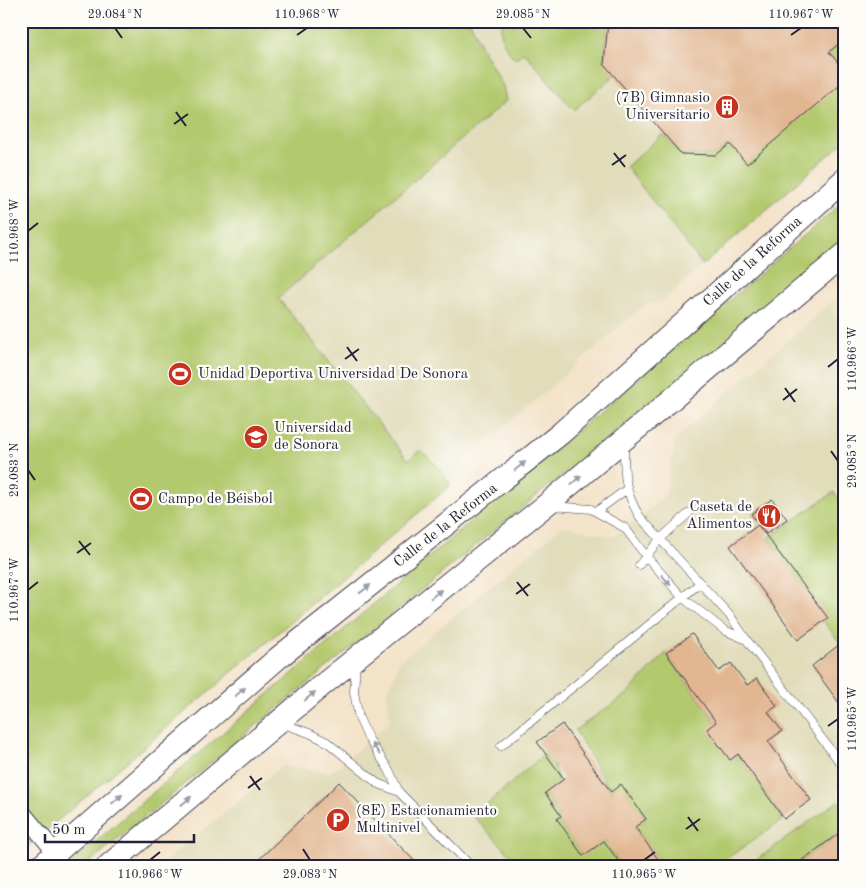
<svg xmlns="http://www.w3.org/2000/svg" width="866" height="887" viewBox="0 0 866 887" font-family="'Old Standard TT',serif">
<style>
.built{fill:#e1dcba}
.green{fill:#b3c96e;stroke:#6a7654}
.building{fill:#e1b691}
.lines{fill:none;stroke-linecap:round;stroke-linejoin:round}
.lane-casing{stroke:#413f50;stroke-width:9}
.street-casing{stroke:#413f50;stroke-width:18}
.secondary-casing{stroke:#413f50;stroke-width:24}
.lane{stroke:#fff;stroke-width:8}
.street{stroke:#fff;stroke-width:16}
.secondary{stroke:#fff;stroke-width:22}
.oneway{fill:#9c9ca7}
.ticks{fill:none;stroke:#22223b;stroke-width:2}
.labels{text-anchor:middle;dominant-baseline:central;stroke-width:4.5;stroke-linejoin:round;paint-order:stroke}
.poi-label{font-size:15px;fill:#22223b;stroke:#fdfcf7;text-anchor:start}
.street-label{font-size:15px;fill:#22223b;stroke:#fdfcf7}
.neatline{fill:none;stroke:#22223b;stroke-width:2}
.ticks-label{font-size:12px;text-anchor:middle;fill:#22223b}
</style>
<rect width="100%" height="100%" fill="#fdfcf7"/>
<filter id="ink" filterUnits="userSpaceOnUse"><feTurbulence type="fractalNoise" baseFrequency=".02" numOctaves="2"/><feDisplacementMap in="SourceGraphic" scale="10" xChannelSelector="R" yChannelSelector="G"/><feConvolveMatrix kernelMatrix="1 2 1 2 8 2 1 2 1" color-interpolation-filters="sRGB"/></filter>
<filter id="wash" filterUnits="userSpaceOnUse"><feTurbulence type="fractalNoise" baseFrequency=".0096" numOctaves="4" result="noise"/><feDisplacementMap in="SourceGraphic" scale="20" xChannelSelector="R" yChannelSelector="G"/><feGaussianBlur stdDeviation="1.12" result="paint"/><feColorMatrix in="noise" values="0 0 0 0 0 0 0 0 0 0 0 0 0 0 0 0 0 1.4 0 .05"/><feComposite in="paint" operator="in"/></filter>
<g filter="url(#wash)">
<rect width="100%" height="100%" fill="#f3e3c9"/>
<path class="built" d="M21 21H845V141L661 302 645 305 503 428 480 445 459 468 450 486 21 852Z
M845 290V866H159L282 766 331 772 390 722 387 693 400 661 563 526 613 537 640 517 666 494 675 439Z"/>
<path class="green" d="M21 21H470L479 43 503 86 506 101 278 298 408 460 421 450 441 470 450 486 21 852Z
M502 21H510L514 26 519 21H608L604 63 614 76 574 110 524 52 515 59C505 48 498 36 502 21Z
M845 39V71L829 52Z
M845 81V141L703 265 626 167 663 134 681 154 716 155 730 144Z
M845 200V247L508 519 85 866H67L752 281Z
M834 492 845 507V649L823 621 827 618 768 538Z
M666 653 716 722 730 760 738 754 784 819 716 866H663L635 827 646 819 621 785 611 792 575 730 626 695Z
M549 750 559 783 545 793 561 816 557 819 583 855 604 841 622 866H521L473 816Z
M838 801 845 811V829L794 866H785L780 860 765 866H748Z"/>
<g id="blocks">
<path class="building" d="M608 21H845V39L829 52 845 71V81L747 164 730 144 716 155 681 154 604 64Z
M772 499 787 519 766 534 751 514Z
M758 525 828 618 798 640 730 546Z
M692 634 719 671 731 663 747 685 757 678 777 706 768 712 782 731 768 741 811 800 784 819 738 754 730 760 707 729 716 722 666 653Z
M845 640V711L812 666Z
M562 724 611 792 621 784 646 819 635 827 663 866H622L604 841 583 856 557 819 561 816 545 793 564 779 537 742Z
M339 782 419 866H252L326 795Z
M845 829V866H794Z"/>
</g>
</g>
<g filter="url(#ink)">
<use href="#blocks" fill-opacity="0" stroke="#413f50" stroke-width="1"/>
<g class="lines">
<g class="lane-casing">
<path id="lane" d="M624 445C624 473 624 492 640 517L731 617 746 639 845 769
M553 506 591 509 625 528 646 556 683 598 724 630 745 639
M597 511 627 489
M639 565 660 539 689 513
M356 662 354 692 359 718 368 738 389 770 399 792 471 866
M281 723 309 733 327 742 377 783 399 792
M501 746 700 583
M57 855 67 866"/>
</g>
<g class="street-casing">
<path id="street" d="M21 811 56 853"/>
</g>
<g class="secondary-casing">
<path id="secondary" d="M41 866 278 658 560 434 845 179
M108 866 320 687 546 505 845 254"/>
</g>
<use href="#lane" class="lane"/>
<use href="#street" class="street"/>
<use href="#secondary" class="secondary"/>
</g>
<defs><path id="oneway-solid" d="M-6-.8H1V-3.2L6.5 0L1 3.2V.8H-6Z" transform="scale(1.25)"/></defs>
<g class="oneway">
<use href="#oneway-solid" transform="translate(520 466) rotate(-39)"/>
<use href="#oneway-solid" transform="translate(576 480) rotate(-41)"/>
<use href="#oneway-solid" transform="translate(666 580) rotate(49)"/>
<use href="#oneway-solid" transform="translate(365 589) rotate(-38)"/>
<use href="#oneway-solid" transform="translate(436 594) rotate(-39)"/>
<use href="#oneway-solid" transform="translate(240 692) rotate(-41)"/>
<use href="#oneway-solid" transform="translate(310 696) rotate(-41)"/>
<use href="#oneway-solid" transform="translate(376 749) rotate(-123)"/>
<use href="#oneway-solid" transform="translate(117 799) rotate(-41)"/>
<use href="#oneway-solid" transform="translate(186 801) rotate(-40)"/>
</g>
</g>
<path class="ticks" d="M115 28 122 38M523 28 531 38M297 35 307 28M791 35 801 28M176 112 186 126M174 124 188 114M614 153 625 167M612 165 626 155M28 231 38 223M347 347 357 361M345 359 359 349M828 367 838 359M785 388 795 402M783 400 797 389M831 451 838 461M28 470 35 480M79 541 90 555M77 553 91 543M517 582 528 596M28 590 38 582M516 594 530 584M828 726 838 719M250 776 260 790M248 788 262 778M688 817 698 831M686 829 700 819M303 849 310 860M150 860 160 852M644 860 655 852"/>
<defs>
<g id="building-disc" transform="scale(1.25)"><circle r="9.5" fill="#c8321e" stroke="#fdfcf7"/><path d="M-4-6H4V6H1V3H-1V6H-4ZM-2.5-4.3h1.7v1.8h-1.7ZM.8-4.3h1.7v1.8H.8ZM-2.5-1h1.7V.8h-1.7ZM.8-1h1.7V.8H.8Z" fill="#fff"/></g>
<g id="stadium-disc" transform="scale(1.25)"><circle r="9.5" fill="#c8321e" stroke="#fdfcf7"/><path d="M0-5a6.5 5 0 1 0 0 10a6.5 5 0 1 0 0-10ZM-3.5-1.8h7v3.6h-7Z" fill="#fff"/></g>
<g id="university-disc" transform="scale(1.25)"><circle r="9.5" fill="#c8321e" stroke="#fdfcf7"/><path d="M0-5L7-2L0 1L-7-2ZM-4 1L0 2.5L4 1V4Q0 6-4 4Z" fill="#fff"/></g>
<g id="restaurant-disc" transform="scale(1.25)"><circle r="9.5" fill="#c8321e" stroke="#fdfcf7"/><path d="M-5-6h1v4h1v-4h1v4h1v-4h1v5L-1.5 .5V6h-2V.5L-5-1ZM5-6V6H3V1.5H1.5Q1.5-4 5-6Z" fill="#fff"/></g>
<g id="parking-disc" transform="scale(1.25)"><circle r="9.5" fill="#c8321e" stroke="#fdfcf7"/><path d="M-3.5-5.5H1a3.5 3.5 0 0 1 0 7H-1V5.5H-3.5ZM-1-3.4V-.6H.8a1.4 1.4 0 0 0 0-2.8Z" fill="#fff"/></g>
</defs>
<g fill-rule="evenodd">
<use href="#building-disc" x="727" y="107"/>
<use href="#stadium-disc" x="180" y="374"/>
<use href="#university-disc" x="256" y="437"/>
<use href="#stadium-disc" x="141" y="499"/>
<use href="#restaurant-disc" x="769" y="516"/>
<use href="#parking-disc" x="338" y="820"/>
</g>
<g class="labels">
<g class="poi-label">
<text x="710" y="98" text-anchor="end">(7B) Gimnasio<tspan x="710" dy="17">Universitario</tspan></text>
<text x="198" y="374">Unidad Deportiva Universidad De Sonora</text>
<text x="274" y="428">Universidad<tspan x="274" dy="17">de Sonora</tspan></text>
<text x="158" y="499">Campo de Béisbol</text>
<text x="752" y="507" text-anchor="end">Caseta de<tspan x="752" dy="17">Alimentos</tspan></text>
<text x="356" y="811">(8E) Estacionamiento<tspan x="356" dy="17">Multinivel</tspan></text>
</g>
<g class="street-label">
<text transform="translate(753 262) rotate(-42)">Calle de la Reforma</text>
<text transform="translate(446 526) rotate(-38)">Calle de la Reforma</text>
</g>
</g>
<rect width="866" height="887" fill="none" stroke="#fdfcf7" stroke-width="55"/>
<path d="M45 834v8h149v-8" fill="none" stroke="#22223b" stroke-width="2.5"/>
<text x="52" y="834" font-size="15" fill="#22223b" stroke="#fdfcf7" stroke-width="4" paint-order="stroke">50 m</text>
<rect x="28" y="28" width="810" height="832" class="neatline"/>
<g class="ticks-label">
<text x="115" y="18">29.084°N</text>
<text x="307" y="18">110.968°W</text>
<text x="523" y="18">29.085°N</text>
<text x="801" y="18">110.967°W</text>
<text transform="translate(14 231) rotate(-90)" y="4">110.968°W</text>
<text transform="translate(852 359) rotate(-90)" y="4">110.966°W</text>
<text transform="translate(852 461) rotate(-90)" y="4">29.085°N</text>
<text transform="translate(14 470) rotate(-90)" y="4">29.083°N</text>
<text transform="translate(14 590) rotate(-90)" y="4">110.967°W</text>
<text transform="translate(852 719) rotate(-90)" y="4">110.965°W</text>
<text x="150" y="878">110.966°W</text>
<text x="310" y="878">29.083°N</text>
<text x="644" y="878">110.965°W</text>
</g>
</svg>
